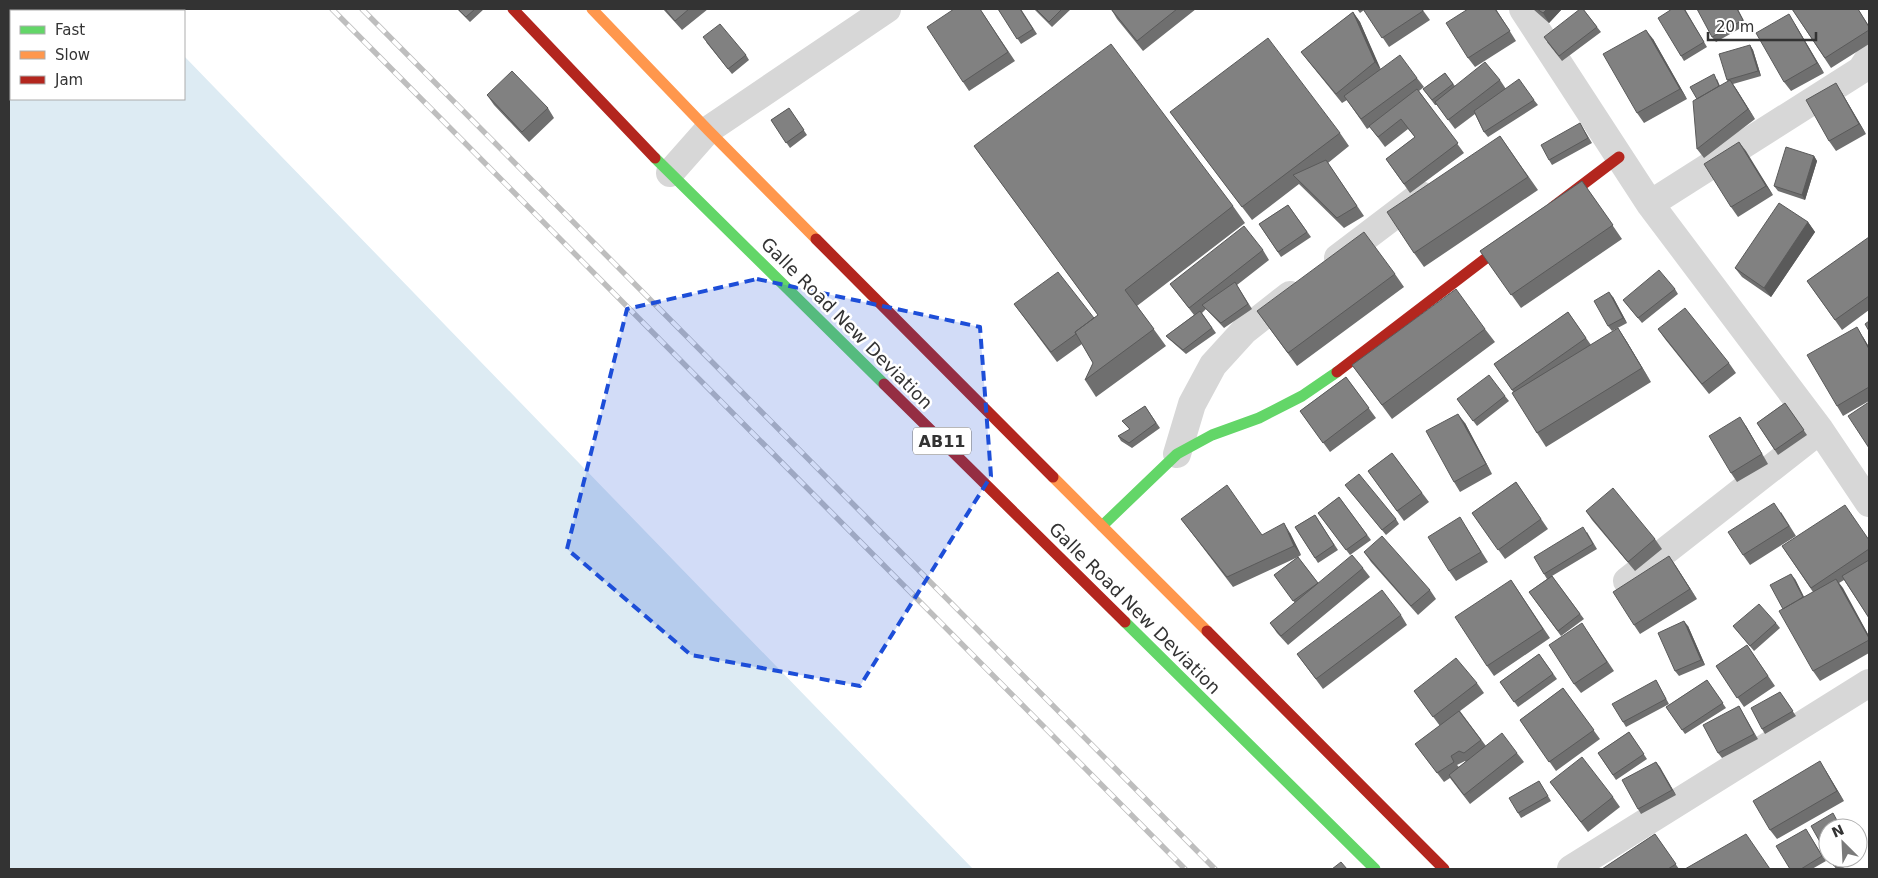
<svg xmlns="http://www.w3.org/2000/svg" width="1878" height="878" viewBox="0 0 1878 878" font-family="'DejaVu Sans',sans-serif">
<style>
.water{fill:#ddebf3}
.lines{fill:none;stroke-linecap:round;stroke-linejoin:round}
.street{stroke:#d7d7d7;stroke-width:28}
.fast{stroke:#63d668;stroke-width:11}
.slow{stroke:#ff974d;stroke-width:11}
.jam{stroke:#b3261e;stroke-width:11}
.rail-casing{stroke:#bebebe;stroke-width:5.5}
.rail{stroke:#fff;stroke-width:4;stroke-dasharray:11;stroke-linecap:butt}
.wall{fill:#6f6f6f;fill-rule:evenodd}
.shaded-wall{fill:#5a5a5a}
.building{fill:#818181;stroke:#5a5a5a}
.marked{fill:#1d4ed8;fill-opacity:0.2;stroke:#1d4ed8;stroke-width:4;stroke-dasharray:10 6;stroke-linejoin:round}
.labels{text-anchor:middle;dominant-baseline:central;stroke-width:5;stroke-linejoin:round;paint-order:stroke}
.shield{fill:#fff;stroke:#707070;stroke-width:1}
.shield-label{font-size:16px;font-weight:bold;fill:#333}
.street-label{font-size:18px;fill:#333;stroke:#fff}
</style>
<rect width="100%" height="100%" fill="#fff"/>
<path class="water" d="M9 9H138L141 11H11V99H184V56L973 869H9Z"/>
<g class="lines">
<path class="street" d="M1523 9 1650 204 1820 430 1869 503
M670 173 708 130 887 9
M1650 204 1861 70 1869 58
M1338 258 1421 195
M1177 454 1192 404 1213 365 1244 331 1290 295
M1627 581 1820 430
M1571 869 1869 683"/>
<path class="fast" d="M655 158 884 384
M1102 526 1177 454 1212 435 1259 418 1302 396 1337 372
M1125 622 1375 869"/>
<path class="slow" d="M592 9 708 130 816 239
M1053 477 1207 631"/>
<path class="jam" d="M513 9 655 158
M1553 207 1619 157
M816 239 1053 477
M1337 372 1515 236
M884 384 1125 622
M1207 631 1444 869"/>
<g class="rail-casing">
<path id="rail" d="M332 9 1185 869
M362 9 1215 869"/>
</g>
<use href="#rail" class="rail"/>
</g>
<path class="wall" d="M457 9H484L470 22Z
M663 9H708L682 30Z
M980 9 1015 61 969 91 963 82Z
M998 9H1021L1037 34 1021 44Z
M1034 9H1071L1052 27Z
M1111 9H1196L1143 51 1117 19Z
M1357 9H1422L1430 20 1389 47 1364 10 1360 13Z
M1468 9H1496L1516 41 1475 67 1468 58Z
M1533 9H1562L1549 23Z
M1583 9 1601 32 1562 61 1547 42Z
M1672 9H1685L1707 47 1684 61 1681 56Z
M1738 9 1746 25 1716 42 1712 37Z
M1792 9H1858L1869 26V44L1831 68Z
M1353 12 1360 22 1380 69 1417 78 1424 87 1419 91 1464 153 1410 193 1386 159 1415 137 1408 129 1385 147 1370 127 1367 129 1347 100 1342 103 1308 61 1301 52Z
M1795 24 1824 73 1791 91 1784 82Z
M1653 39 1687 99 1644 123 1637 113Z
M706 42 746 55 749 60 732 74Z
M1750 45 1753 50 1761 76 1733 84 1755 119 1704 158 1697 149V99L1717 79 1720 86 1728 82 1727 80Z
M1445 73 1455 86 1500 80 1506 89 1534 100 1538 105 1488 137 1484 132 1475 114 1455 129 1437 105H1435L1423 89Z
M1842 93 1866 134 1836 151 1829 141Z
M487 95 548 108 554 118 529 142 494 105Z
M789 108 807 135 790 148 771 120Z
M1170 112 1340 133 1349 146 1328 163 1364 216 1344 228 1299 184 1252 220Z
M1580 123 1592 143 1552 165 1549 160Z
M1500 136 1538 190 1424 267 1414 253Z
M1739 142 1773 195 1738 217 1731 207Z
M974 146 1233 206 1245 223 1137 306 1166 346 1096 397 1085 380 1093 363 1082 344 1057 362 1014 304 1094 318 1098 315Z
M1814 156 1817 161 1805 200 1778 191 1774 186Z
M1582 181 1622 239 1521 308 1480 251Z
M1288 205 1311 237 1281 257 1259 224Z
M1808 222 1815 232 1771 297 1742 277 1735 268Z
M1869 238V310L1842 330 1807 281Z
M1263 250 1269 260 1237 285 1252 309 1224 328 1206 309 1202 313 1216 333 1186 354 1170 340 1166 336 1194 315 1170 284Z
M1395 274 1404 287 1297 366 1257 311Z
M1675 289 1678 294 1642 323 1623 300Z
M1613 297 1627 323 1612 331 1608 326Z
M1568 312 1591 345 1618 328 1627 342 1651 382 1546 447 1537 433 1514 393 1494 364Z
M1485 329 1495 342 1392 419 1352 365Z
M1658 329 1729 363 1736 373 1709 394 1665 339Z
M1863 337 1869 347V401L1843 416 1837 406Z
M1346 377 1376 418 1330 452 1300 411Z
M1505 396 1509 401 1477 426 1457 399Z
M1785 403 1807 435 1778 455 1757 423Z
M1145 406 1160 428 1132 448 1121 441 1118 436 1130 430 1122 421Z
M1465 423 1492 474 1460 492 1454 482Z
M1746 426 1768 464 1737 482 1731 473Z
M1392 453 1429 502 1404 521 1368 471Z
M1516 482 1548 529 1505 559 1472 513Z
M1345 485 1396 519 1399 524 1386 535Z
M1339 497 1371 540 1350 555 1318 513Z
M1586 511 1655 539 1662 549 1635 571 1592 520Z
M1781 512 1796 536 1750 565 1743 555Z
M1315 515 1338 550 1318 563 1295 527Z
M1181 519 1262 535 1290 533 1301 555 1298 557 1318 583 1363 568 1370 577 1288 645 1277 633 1270 623 1295 603 1274 575 1298 557 1233 587Z
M1466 527 1488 562 1456 581 1449 571Z
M1587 532 1597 549 1552 576 1584 619 1561 636 1529 592 1547 579 1544 574Z
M1869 539V618L1844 580 1839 583 1869 636V653L1820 681 1813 671 1795 579 1804 597 1813 592 1782 546Z
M1364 552 1430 590 1436 599 1418 615 1371 562Z
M1669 556 1697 599 1640 634 1634 625Z
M1511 580 1550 638 1494 676 1487 666Z
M1401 615 1407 625 1323 689 1297 654Z
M1776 623 1780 628 1754 651 1733 626Z
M1688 626 1705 665 1679 676 1675 671Z
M1588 632 1614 671 1581 693 1574 684Z
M1747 645 1775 686 1744 707 1716 666Z
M1539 654 1557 679 1518 707 1500 682Z
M1656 680 1669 704 1626 727 1623 722Z
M1707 680 1726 708 1685 734 1666 707Z
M1477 683 1484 693 1460 711 1486 746 1517 753 1524 762 1470 804 1450 778 1444 782 1415 744 1440 726 1414 691ZM1465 761H1466L1459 767 1457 765Z
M1563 688 1600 739 1556 771 1520 720Z
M1780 692 1796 716 1765 734 1762 729Z
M1739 706 1758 739 1722 758 1718 753Z
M1629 732 1647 759 1616 780 1598 753Z
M1656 762 1676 795 1641 814 1638 809Z
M1826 771 1844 801 1777 839 1770 830Z
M1539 781 1551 801 1521 818 1518 813Z
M1550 782 1613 797 1620 807 1588 832Z
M1655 834 1679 869H1602Z
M1809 834 1826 861 1812 869H1790Z
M1858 856 1860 859 1841 869H1836L1829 858H1858Z"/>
<path class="shaded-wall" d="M1547 9H1562L1549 23 1543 13Z
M1353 12 1360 22 1382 72 1375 62Z
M1789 14 1795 24 1824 73 1817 63Z
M1646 30 1653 39 1687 99 1680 89Z
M1750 45 1753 50 1761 76 1758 71Z
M1730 80 1737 90 1755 119 1748 109Z
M1836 83 1842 93 1866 134 1859 124Z
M1739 142 1746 151 1773 195 1766 186Z
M1814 156 1817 161 1805 200 1802 195Z
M1808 222 1815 232 1771 297 1764 288Z
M1609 292 1613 297 1627 323 1623 318Z
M1857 327 1869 347V349Z
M1618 328 1627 342 1651 382 1642 368Z
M1458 414 1465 423 1492 474 1486 464Z
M1740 417 1746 426 1768 464 1762 454Z
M1284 523 1290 533 1301 555 1294 546Z
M1669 556 1676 566 1697 599 1690 589Z
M1791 574 1795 579 1807 603 1804 598Z
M1836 579 1843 588 1869 636V638Z
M1684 621 1688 626 1705 665 1701 660Z
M1820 761 1844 801 1837 791Z
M1656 762 1660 767 1676 795 1672 790Z"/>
<path class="building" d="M458 9H475L466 17Z
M665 9H689L675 21Z
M954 9H980L1008 52 963 82 927 27Z
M998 9H1020L1033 29 1017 39Z
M1036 9H1062L1049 22Z
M1111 9H1177L1137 41Z
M1363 9H1422L1423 11 1382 38Z
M1468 9H1495L1510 31 1468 58 1446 23Z
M1537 9H1547L1543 13Z
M1580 9H1583L1597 27 1559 56 1544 37Z
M1672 9H1684L1704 42 1681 56 1658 18Z
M1697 9H1737L1743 20 1712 37Z
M1792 9H1858L1869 27V30L1825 58Z
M1353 12 1375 62 1336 94 1301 52Z
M1789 14 1817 63 1784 82 1756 33Z
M720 24 746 55 728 69 703 37Z
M1646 30 1680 89 1637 113 1603 54Z
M1268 38 1340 133 1242 207 1170 112Z
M1111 44 1233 206 1125 290 1154 329 1085 380 1093 363 1075 332 1098 315 974 146Z
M1750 45 1758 71 1727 80 1719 54Z
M1400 55 1417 78 1361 119 1344 96Z
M1485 62 1500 80 1448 120 1435 102Z
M512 71 548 108 522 132 487 95Z
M1445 73 1453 84 1432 100 1423 89Z
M1714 74 1719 86 1697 99 1690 87Z
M1519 79 1534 100 1484 132 1474 111Z
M1730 80 1748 109 1697 149 1693 101Z
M1836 83 1859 124 1829 141 1806 100Z
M1417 89 1458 143 1404 184 1386 159 1415 137 1401 119 1378 137 1369 126Z
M789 108 804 130 786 143 771 120Z
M1580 123 1588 138 1549 160 1541 145Z
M1500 136 1528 177 1414 253 1387 212Z
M1739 142 1766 186 1731 207 1704 164Z
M1786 147 1814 156 1802 195 1774 186Z
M1326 160 1357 206 1337 218 1293 175Z
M1582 181 1613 225 1511 295 1480 251Z
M1779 203 1808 222 1764 288 1735 268Z
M1288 205 1307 232 1278 252 1259 224Z
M1244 226 1263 250 1189 308 1170 284Z
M1364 232 1395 274 1288 353 1257 311Z
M1869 237V296L1835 320 1807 281Z
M1659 270 1675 289 1638 318 1623 300Z
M1058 272 1094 318 1075 332 1076 334 1051 352 1014 304Z
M1235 282 1248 304 1221 323 1202 305Z
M1456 289 1485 329 1382 405 1352 365Z
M1609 292 1623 318 1608 326 1594 301Z
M1685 308 1729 363 1702 384 1658 329Z
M1200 311 1212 328 1183 350 1166 336Z
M1568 312 1586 338 1512 390 1494 364Z
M1869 321V331L1865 324Z
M1857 327 1869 349V387L1837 406 1807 355Z
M1618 328 1642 368 1537 433 1512 393Z
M1489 375 1505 396 1473 421 1457 399Z
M1346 377 1369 408 1323 443 1300 411Z
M1869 402V448L1848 416Z
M1785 403 1804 430 1775 450 1757 423Z
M1145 406 1156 423 1129 443 1118 436 1130 429 1122 421Z
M1458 414 1486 464 1454 482 1426 431Z
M1740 417 1762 454 1731 473 1709 436Z
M1392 453 1422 493 1397 511 1368 471Z
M1359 474 1396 519 1382 530 1345 485Z
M1516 482 1541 519 1498 550 1472 513Z
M1227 485 1262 535 1284 523 1294 546 1227 577 1181 519Z
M1613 488 1655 539 1628 562 1586 511Z
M1339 497 1367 535 1346 550 1318 513Z
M1774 503 1789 526 1743 555 1728 532Z
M1845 505 1869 540V549L1811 588 1782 546Z
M1315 515 1334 545 1315 558 1295 527Z
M1460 517 1481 552 1449 571 1428 537Z
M1583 527 1593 544 1544 574 1534 557Z
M1382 536 1430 590 1411 606 1364 552Z
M1352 555 1363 568 1281 636 1270 623Z
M1669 556 1690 589 1634 625 1613 592Z
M1298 557 1318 583 1293 601 1274 575Z
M1869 560V618L1842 576Z
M1791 574 1803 597 1783 609 1770 585Z
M1552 576 1580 614 1558 631 1529 592Z
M1836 579 1869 638V640L1813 671 1779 611Z
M1511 580 1543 629 1487 666 1455 617Z
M1382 590 1401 615 1316 679 1297 654Z
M1759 604 1776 623 1750 646 1733 626Z
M1684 621 1701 660 1675 671 1658 633Z
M1582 623 1607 662 1574 684 1549 645Z
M1747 645 1768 676 1737 698 1716 666Z
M1539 654 1553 674 1514 702 1500 682Z
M1456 658 1477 683 1433 717 1414 691Z
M1656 680 1666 699 1623 722 1612 704Z
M1707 680 1723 703 1682 730 1666 707Z
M1563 688 1594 730 1549 762 1520 720Z
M1780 692 1793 711 1762 729 1751 708Z
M1739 706 1754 734 1718 753 1703 725Z
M1459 711 1481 740 1464 753 1459 751 1451 756 1454 762 1437 773 1415 744Z
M1629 732 1644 754 1613 775 1598 753Z
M1502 733 1517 753 1464 795 1449 775Z
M1582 757 1613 797 1581 822 1550 782Z
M1820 761 1837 791 1770 830 1753 801Z
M1656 762 1672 790 1638 809 1622 780Z
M1539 781 1548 796 1518 813 1509 798Z
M1833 813 1841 828H1828V856L1811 826Z
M1806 829 1822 856 1801 869H1790L1776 846Z
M1655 834 1676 864 1668 869H1602Z
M1746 834 1770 869H1685Z
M1829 858H1848L1834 866Z
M1341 862 1347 869H1332Z"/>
<path class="marked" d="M757 279 980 327 991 476 860 686 691 655 567 549 627 309Z"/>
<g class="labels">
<rect class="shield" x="913" y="427.5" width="58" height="27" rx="4"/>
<g class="shield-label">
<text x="942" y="441">AB11</text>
</g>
<g class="street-label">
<text transform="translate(847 323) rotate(45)">Galle Road New Deviation</text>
<text transform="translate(1135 608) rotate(45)">Galle Road New Deviation</text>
</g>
</g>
<rect width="1878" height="878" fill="none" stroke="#333333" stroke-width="20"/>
<rect x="10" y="10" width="175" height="90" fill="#ffffff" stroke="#adadad"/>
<rect x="20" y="26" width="25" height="8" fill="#63d668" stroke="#adadad"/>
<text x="55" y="35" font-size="15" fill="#333333">Fast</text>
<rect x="20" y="51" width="25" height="8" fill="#ff974d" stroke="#adadad"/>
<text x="55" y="60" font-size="15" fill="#333333">Slow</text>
<rect x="20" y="76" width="25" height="8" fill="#b3261e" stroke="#adadad"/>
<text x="55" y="85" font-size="15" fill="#333333">Jam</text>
<g transform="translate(1843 843) rotate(336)"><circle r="24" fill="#ffffff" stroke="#adadad"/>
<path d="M0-4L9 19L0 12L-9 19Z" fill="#7a7a7a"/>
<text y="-8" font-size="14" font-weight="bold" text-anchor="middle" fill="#333333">N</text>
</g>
<path d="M1708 32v8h108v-8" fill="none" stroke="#333333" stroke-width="2.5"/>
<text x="1716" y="32" font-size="15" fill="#333333" stroke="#ffffff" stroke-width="4" paint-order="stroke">20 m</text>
</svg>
